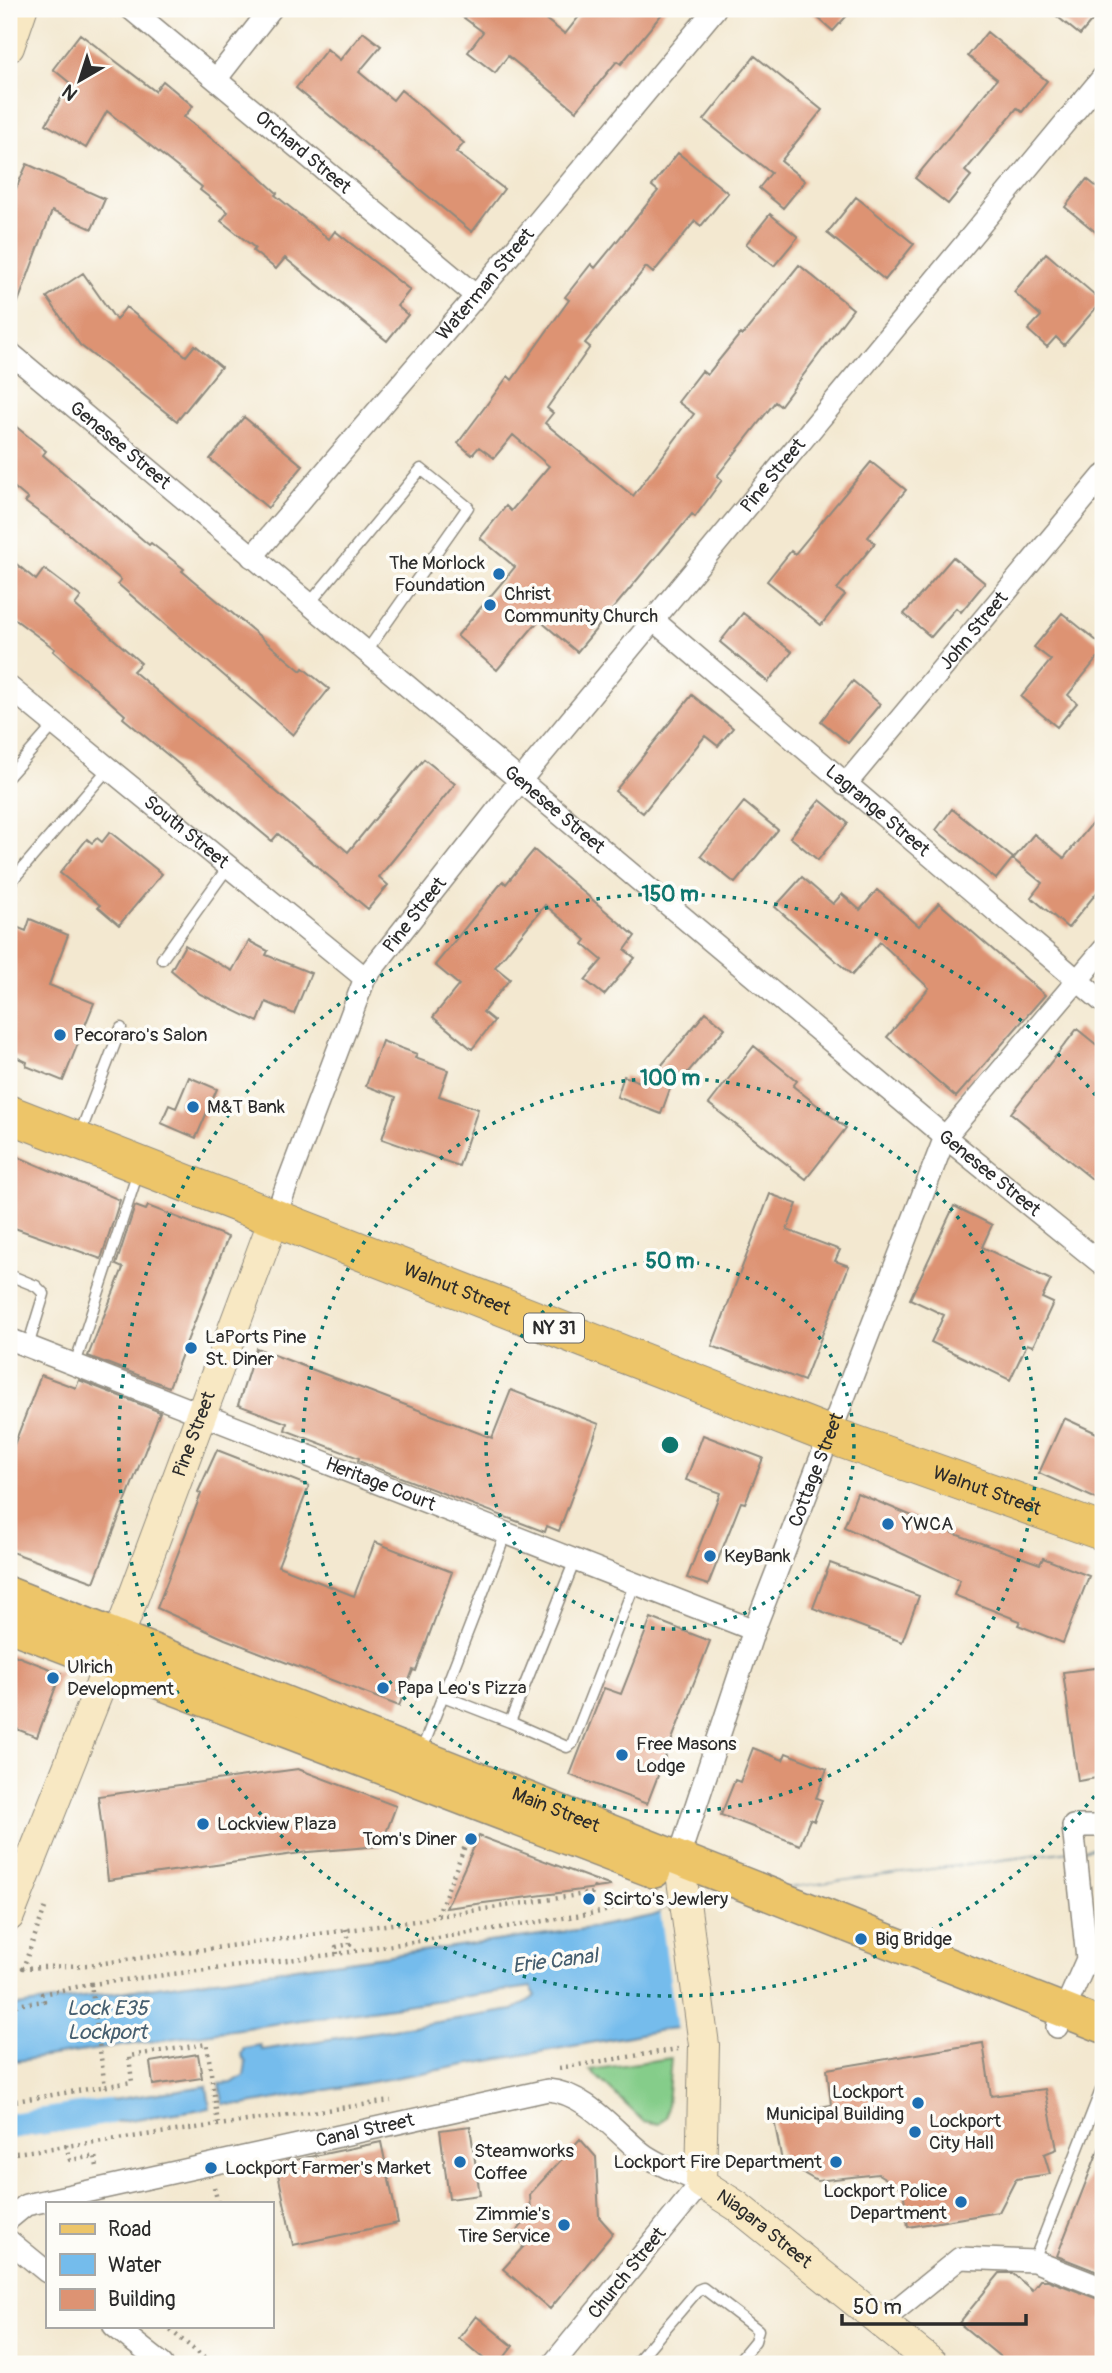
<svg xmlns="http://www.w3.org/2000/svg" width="1112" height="2373" viewBox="0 0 1112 2373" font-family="Pangolin,sans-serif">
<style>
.green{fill:#85cd8a;stroke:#587c5a;stroke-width:2}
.water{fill:#74bcec;stroke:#50748c;stroke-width:2}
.pier{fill:#f3e8d0}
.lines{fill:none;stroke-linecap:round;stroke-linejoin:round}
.canal{stroke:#74bcec;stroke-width:26}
.building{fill:#dd9373}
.lane-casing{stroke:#8f8a7e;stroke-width:13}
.street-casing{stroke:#8f8a7e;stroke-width:24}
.secondary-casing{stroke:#8f8a7e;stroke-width:32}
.primary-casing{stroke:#8f8a7e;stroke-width:36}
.highway-casing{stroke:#8f8a7e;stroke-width:39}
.path{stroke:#8f8a7e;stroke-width:4.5;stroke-dasharray:2 5;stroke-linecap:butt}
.lane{stroke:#fff;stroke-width:10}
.street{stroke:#fff;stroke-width:21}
.secondary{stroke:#f8e8c3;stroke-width:30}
.primary{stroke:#edc569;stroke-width:33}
.highway{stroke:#edc569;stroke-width:37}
.ring{fill:none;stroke:#0f766e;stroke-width:3.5;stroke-dasharray:3.5 7}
.poi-dot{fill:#1f6fb2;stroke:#fdfcf7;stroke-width:2.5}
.labels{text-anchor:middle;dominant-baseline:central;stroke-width:7;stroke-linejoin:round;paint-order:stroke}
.shield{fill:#fdfcf7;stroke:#6a6a68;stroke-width:2}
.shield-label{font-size:18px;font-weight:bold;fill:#2b2b2b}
.street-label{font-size:19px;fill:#2b2b2b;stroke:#fdfcf7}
.poi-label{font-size:19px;fill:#2b2b2b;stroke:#fdfcf7;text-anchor:start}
.water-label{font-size:21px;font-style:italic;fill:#455e6f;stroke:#fdfcf7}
.centre{fill:#0f766e;stroke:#fdfcf7;stroke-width:3.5}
.ring-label{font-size:21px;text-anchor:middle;font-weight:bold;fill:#0f766e;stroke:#fdfcf7;stroke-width:7;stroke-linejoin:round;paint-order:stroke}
</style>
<rect width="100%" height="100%" fill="#fdfcf7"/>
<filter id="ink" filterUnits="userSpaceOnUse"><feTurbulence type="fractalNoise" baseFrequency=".0143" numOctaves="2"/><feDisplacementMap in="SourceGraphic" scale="14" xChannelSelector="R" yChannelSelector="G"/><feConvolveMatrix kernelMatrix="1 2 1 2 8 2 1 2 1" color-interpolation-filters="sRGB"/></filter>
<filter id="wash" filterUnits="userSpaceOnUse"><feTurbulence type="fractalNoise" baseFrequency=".00686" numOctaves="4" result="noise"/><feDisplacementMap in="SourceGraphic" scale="28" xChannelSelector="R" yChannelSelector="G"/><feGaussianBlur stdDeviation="1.57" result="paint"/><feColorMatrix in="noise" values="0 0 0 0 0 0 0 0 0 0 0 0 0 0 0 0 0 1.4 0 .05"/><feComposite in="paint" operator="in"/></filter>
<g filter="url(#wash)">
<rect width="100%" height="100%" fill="#f3e8d0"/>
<path class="green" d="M671 2058 666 2117 659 2124 643 2121 590 2070Z"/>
<path class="water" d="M1103 1847V1983L668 2029 243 2105 223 2104 220 2084 232 2083 244 2075 246 2063 241 2055 244 2048 260 2045 261 2050 513 2010 536 1996 531 1987 9 2062V2007L584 1929 652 1916 660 1913V1910L766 1891Z
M207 2086 210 2108 75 2128 71 2106Z
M62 2109 66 2130 9 2138V2116Z"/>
<path class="pier" d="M1101 1848 1103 1987 677 2031 660 1910 766 1891Z"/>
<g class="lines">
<path class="canal" d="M9 2126 107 2112"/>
</g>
<g id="blocks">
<path class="building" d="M452 9H532L565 34 585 9H666L621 64 617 61 576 111 508 56 495 73 468 52 483 32Z
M808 9H853L833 31Z
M1048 9H1102L1080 35Z
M363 32 381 46 359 72 393 100 401 90 464 143 456 152 504 189 472 232 296 88 327 49 340 60Z
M987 32 1047 81 1022 112 1017 108 965 171 971 176 948 204 915 178 997 79 968 56Z
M80 34 155 91 163 81 193 106 184 117 253 171 277 193 275 195 329 239 335 231 410 290 397 306 408 315 387 341 285 258 276 269 253 251 255 248 221 221 228 212 200 190 202 187 107 111 86 148 46 124 70 83 53 69Z
M755 56 822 110 781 161 805 181 783 208 759 188 771 173 704 120Z
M678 153 728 193 701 226 695 221 653 273 646 267 585 343 590 347 547 408 553 413 545 423 633 496 694 414 678 402 702 371 707 375 740 334 742 336 799 265 853 309 780 406 775 402 717 476 722 480 695 517 692 514 577 652 539 620 497 670 457 636 515 567 480 538 506 506 511 511 549 466 513 435 494 458 479 447 472 455 458 443 508 376 512 380 569 300 565 297 591 264 595 268 658 191 652 186Z
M27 164 105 199 92 229 52 211 11 321 9 204Z
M1087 179 1103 192V238L1065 207Z
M856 197 914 244 885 280 827 233Z
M770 214 798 237 774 266 746 244Z
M1046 253 1102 301 1064 345 1056 337 1047 347 1028 330 1041 316 1014 292Z
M83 273 116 320 126 307 186 356 195 345 221 367 177 421 80 345 47 297Z
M244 417 303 466 268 508 210 459Z
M9 421 46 451 43 455 149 545 151 543 184 569 182 571 301 671 303 668 329 689 293 735 118 584 121 580 69 534 25 502 28 499 9 483Z
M871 462 906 490 868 537 875 543 837 589 845 595 821 625 767 581 791 551 795 554Z
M953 557 985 583 961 612 956 608 931 637 904 614Z
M9 558 36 580 44 569 81 597 75 605 141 663 133 671 348 852 424 759 455 784 379 877 388 885 368 909 278 834 272 841 123 718 125 715 53 651 55 649 9 615Z
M743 613 792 652 768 682 720 642Z
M1062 613 1103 646V651L1068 695 1077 703 1057 727 1021 697 1051 660 1034 647Z
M853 681 880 704 848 743 821 721Z
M692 695 733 728 718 746 705 736 643 813 615 791Z
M820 800 848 823 818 860 790 837Z
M744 802 778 830 735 883 701 856Z
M952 809 1013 858 996 879 936 830Z
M1103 810V885L1068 928 1031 897 1042 883 1013 859 1034 834 1064 858Z
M110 832 162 874 119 925 98 907 100 905 60 873 87 839 92 843 97 838 102 842Z
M534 850 635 936 625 950 635 958 604 995 585 980 602 960 583 944 586 940 545 905 495 967 510 979 483 1012 494 1021 472 1049 433 1017 459 985 435 965 503 881 506 884Z
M802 877 833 904 842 894 860 910 877 890 919 926 939 903 1045 995 956 1097 887 1037 929 988 880 942 852 975 775 907Z
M30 919 68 935 49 985 94 1003 63 1081 26 1066 27 1062 9 1054V924L26 931Z
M249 941 268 951 266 955 311 973 294 1014 266 1002 258 1022 200 994 171 970 185 945 232 971Z
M706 1012 725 1028 683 1078 676 1072 661 1114 617 1097 624 1076 646 1084Z
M1077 1029 1103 1050V1188L1011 1113Z
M382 1041 417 1054 415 1058 448 1070 439 1096 478 1109 459 1166 382 1139 396 1097 366 1086Z
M754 1046 797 1081 793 1086 846 1128 806 1179 709 1104Z
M189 1077 217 1089 196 1138 161 1123 169 1105 176 1108Z
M9 1153 120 1200 101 1259 9 1226Z
M770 1194 797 1204 787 1230 840 1250 835 1261 849 1266 804 1381 712 1346Z
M135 1206 146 1210 148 1206 228 1237 169 1387 88 1356 123 1268 116 1265Z
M954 1206 992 1225 982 1247 1051 1280 1042 1298 1053 1303 1033 1346 1027 1344 1010 1380 931 1342 944 1315 910 1299Z
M256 1348 492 1438 511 1390 599 1424 559 1531 547 1526 545 1532 358 1461 359 1458 285 1430 287 1423 238 1405Z
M41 1375 76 1388 79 1380 160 1412 94 1582 9 1551V1458Z
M1064 1418 1103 1436V1502L1039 1473Z
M703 1435 763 1458 745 1503 741 1502 708 1585 687 1578 720 1493 686 1480Z
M217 1450 309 1486 278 1566 354 1596 375 1542 452 1572 416 1671 413 1670 399 1706 225 1639 157 1608 201 1494 198 1492Z
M857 1493 958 1535 1040 1564 1043 1558 1089 1576 1063 1643 1018 1625 1020 1621 954 1595 960 1580 844 1527Z
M830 1563 919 1596 902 1642 813 1608Z
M651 1618 710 1641 647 1804 570 1775 604 1688 621 1694Z
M9 1653 61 1673 37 1737 9 1726Z
M1103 1667V1777L1078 1781 1063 1672Z
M753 1748 783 1760 786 1753 827 1769 816 1798 822 1800 814 1821 810 1819 800 1845 721 1815 735 1780 740 1782Z
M298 1769 396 1806 381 1846 308 1852 108 1880 98 1796Z
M479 1836 611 1886 446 1908Z
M983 2043 991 2096 1045 2089 1057 2149 1044 2154 1050 2174 1016 2179 999 2212 908 2227 903 2189 878 2174 817 2181 782 2161 773 2115 831 2105 827 2069Z
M198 2054 202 2078 153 2085 150 2062Z
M470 2126 480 2195 449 2199 440 2130Z
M580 2139 596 2157 599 2217 613 2233 550 2309 503 2269 524 2246 513 2236 531 2214 530 2194Z
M1102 2141H1103V2274L1057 2256Z
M381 2142 398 2223 293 2245 276 2164Z
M1000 2273H1012L1032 2290 1040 2280H1048L1103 2301V2364H1009L959 2323Z
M476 2316 513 2346 499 2364H490L459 2338Z"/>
</g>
</g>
<g filter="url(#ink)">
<use href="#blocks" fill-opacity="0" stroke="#8f8a7e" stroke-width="2"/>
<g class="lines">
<g class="lane-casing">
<path id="lane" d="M309 604 421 469 468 507 366 652
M9 776 55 724
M9 884 109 768
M162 959 228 867
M79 1136 121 1028
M9 1275 36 1286 44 1294 28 1346
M75 1364 139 1169
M443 1696 510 1722 575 1560
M510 1722 567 1747 572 1744 635 1583
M421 1752 506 1533
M1034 2261 1103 2085
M635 2364 698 2290 703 2288 758 2330 755 2341 736 2364"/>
</g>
<g class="street-casing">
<g id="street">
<path id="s1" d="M131 9 476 296"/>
<path d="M217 78 271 9"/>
<path id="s2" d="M9 352 945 1137 1103 1265"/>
<path id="s3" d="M252 557 476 296 715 9"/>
<path id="s4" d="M652 619 1103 1002"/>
<path id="s5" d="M9 687 365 978"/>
<path id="s6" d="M845 785 1103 476"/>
<path id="s7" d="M274 1219 365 978 520 781 1103 77"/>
<path id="s8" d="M9 1339 754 1630"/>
<path id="s9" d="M679 1857 754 1630 945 1137 1103 950"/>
<path d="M1057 2027 1087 1959 1073 1826H1103"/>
<path id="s10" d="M9 2219 26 2205 548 2090C586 2093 614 2131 642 2153 659 2166 682 2173 701 2183L553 2364"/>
<path d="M9 2241 47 2272"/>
<path d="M881 2322 960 2258 1034 2261 1103 2288"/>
<path d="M114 2326 162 2364"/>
</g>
</g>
<g class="secondary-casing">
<g id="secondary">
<path d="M9 47 22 9"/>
<path id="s11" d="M679 1857 704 2045 701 2183 737 2206 933 2364"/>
<path id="s12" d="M9 1916 98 1692 274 1219"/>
</g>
</g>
<g class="primary-casing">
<g id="primary">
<path id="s13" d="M9 1594 1103 2026"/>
<path d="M9 1625 654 1871"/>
</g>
</g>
<g class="highway-casing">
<g id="highway">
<path id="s14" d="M9 1114 830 1435 1103 1532"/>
</g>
</g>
<path class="path" d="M45 1908 23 1968 89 1965 422 1920 437 1916 471 1831
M438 1916 592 1893 598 1877
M337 1954 336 1947 350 1944 346 1929
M91 1984 337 1954 601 1912 641 1901
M9 2006 44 2001 42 1994 91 1984 105 2087
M559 2068 678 2049
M9 2102 132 2082 129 2056 207 2044 218 2124
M66 2145 70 2160 95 2156 97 2167
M9 2154 391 2101
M214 2187 218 2203
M165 2326 212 2364"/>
<use href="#lane" class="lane"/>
<use href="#street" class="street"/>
<use href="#secondary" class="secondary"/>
<use href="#primary" class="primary"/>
<use href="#highway" class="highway"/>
</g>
</g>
<g class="ring">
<circle cx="670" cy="1445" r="184"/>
<circle cx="670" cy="1445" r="367"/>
<path d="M1101 1788A551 551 0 1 1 1101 1102"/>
</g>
<g class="poi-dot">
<circle cx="499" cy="574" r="7"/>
<circle cx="490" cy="605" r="7"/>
<circle cx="60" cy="1035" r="7"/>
<circle cx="193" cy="1107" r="7"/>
<circle cx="191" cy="1348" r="7"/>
<circle cx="888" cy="1524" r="7"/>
<circle cx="710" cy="1556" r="7"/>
<circle cx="53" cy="1678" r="7"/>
<circle cx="383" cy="1688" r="7"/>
<circle cx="622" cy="1755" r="7"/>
<circle cx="203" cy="1824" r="7"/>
<circle cx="471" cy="1839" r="7"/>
<circle cx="589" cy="1899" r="7"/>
<circle cx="861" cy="1939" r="7"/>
<circle cx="918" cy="2103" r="7"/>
<circle cx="915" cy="2132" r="7"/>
<circle cx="460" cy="2162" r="7"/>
<circle cx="836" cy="2162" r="7"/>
<circle cx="211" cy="2168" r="7"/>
<circle cx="961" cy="2202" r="7"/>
<circle cx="564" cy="2225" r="7"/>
</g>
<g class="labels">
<rect class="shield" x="524" y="1313.5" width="60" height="29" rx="5"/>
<g class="shield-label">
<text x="554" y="1328">NY 31</text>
</g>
<g class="street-label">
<text stroke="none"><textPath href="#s1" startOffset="224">Orchard Street</textPath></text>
<text stroke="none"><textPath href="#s3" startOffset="359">Waterman Street</textPath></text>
<text stroke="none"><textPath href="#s2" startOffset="145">Genesee Street</textPath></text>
<text stroke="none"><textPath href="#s7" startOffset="905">Pine Street</textPath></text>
<text stroke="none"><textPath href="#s6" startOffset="201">John Street</textPath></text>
<text stroke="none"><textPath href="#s2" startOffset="712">Genesee Street</textPath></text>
<text stroke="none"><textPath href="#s4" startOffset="296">Lagrange Street</textPath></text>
<text stroke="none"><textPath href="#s5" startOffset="229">South Street</textPath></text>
<text stroke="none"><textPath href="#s7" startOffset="338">Pine Street</textPath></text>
<text stroke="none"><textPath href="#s2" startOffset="1279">Genesee Street</textPath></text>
<text stroke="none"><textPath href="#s14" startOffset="481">Walnut Street</textPath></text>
<text stroke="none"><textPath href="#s12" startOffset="516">Pine Street</textPath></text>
<text stroke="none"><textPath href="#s9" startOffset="411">Cottage Street</textPath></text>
<text stroke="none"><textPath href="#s8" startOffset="399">Heritage Court</textPath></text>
<text stroke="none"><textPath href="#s14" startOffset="1048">Walnut Street</textPath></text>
<text stroke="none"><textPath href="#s13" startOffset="588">Main Street</textPath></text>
<text stroke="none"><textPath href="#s10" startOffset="369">Canal Street</textPath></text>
<text stroke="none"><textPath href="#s11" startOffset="406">Niagara Street</textPath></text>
<text transform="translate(627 2273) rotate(-51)">Church Street</text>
</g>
<g class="poi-label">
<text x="485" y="563" text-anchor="end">The Morlock<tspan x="485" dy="22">Foundation</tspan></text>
<text x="504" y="594">Christ<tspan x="504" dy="22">Community Church</tspan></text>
<text x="74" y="1035">Pecoraro's Salon</text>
<text x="207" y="1107">M&amp;T Bank</text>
<text x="205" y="1337">LaPorts Pine<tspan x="205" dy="22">St. Diner</tspan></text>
<text x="902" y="1524">YWCA</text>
<text x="724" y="1556">KeyBank</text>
<text x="67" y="1667">Ulrich<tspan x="67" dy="22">Development</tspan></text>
<text x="397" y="1688">Papa Leo's Pizza</text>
<text x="636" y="1744">Free Masons<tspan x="636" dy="22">Lodge</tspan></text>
<text x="217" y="1824">Lockview Plaza</text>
<text x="457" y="1839" text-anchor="end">Tom's Diner</text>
<text x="603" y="1899">Scirto's Jewlery</text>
<text x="875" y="1939">Big Bridge</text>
<text x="904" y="2092" text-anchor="end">Lockport<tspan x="904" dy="22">Municipal Building</tspan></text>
<text x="929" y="2121">Lockport<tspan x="929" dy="22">City Hall</tspan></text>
<text x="474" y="2151">Steamworks<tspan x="474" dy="22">Coffee</tspan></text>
<text x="822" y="2162" text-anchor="end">Lockport Fire Department</text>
<text x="225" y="2168">Lockport Farmer's Market</text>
<text x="947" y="2191" text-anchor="end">Lockport Police<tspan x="947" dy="22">Department</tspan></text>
<text x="550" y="2214" text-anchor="end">Zimmie's<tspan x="550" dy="22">Tire Service</tspan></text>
</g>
<g class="water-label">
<text transform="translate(555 1961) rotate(-7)">Erie Canal</text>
<text x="107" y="2008">Lock E35<tspan x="107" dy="24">Lockport</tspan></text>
</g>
</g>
<circle cx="670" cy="1445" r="10" class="centre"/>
<g class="ring-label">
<text x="670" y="901">150 m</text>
<text x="670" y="1085">100 m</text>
<text x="670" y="1268">50 m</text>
</g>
<rect width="1112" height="2373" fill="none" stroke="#fdfcf7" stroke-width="35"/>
<rect x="46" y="2202" width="228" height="126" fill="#fdfcf7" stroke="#a9a8a5" stroke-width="2"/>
<rect x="60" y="2224" width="35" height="10" fill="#edc569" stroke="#a9a8a5" stroke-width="2"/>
<text x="108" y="2236" font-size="21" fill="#2b2b2b">Road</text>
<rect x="60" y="2254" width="35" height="21" fill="#74bcec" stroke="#a9a8a5" stroke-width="2"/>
<text x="108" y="2272" font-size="21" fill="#2b2b2b">Water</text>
<rect x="60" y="2289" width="35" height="21" fill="#dd9373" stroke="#a9a8a5" stroke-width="2"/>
<text x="108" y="2306" font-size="21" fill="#2b2b2b">Building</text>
<g transform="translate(80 80) rotate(219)" stroke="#fdfcf7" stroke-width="5" paint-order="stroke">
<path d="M0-5L12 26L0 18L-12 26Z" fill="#2b2b2b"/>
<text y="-10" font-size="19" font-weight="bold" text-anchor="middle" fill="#2b2b2b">N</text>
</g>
<path d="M842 2314v10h184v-10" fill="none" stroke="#2b2b2b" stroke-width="3.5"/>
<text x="853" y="2314" font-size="21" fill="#2b2b2b" stroke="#fdfcf7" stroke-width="5" paint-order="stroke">50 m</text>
</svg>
